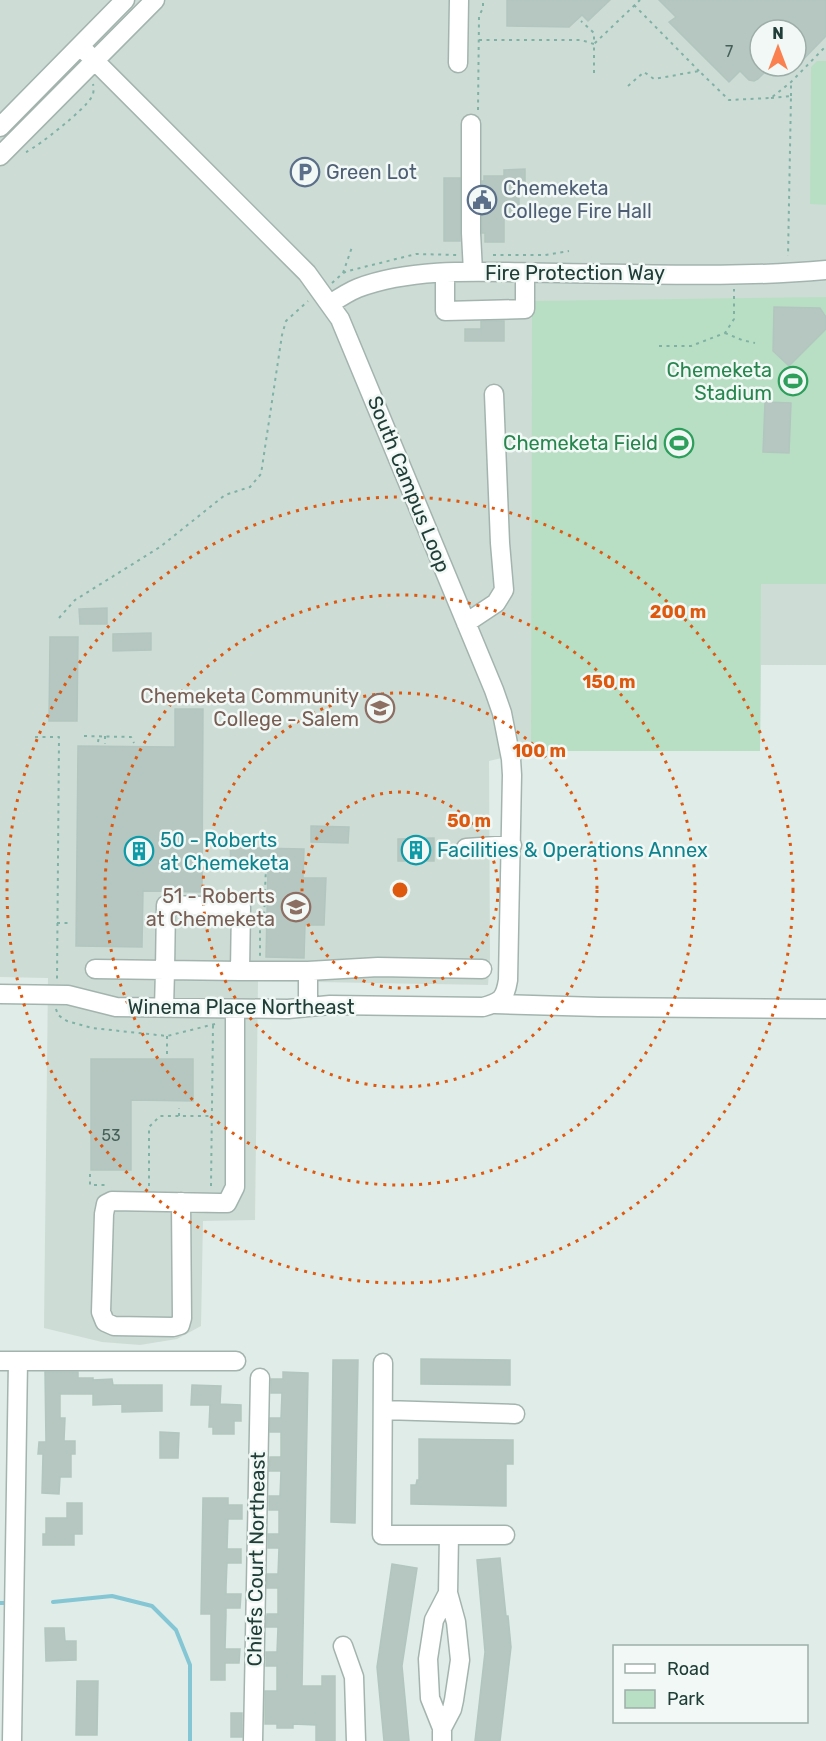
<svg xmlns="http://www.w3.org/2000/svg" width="826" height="1741" viewBox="0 0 826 1741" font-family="Rubik,sans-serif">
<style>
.built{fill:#cedcd6;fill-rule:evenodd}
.green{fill:#b8dfc4}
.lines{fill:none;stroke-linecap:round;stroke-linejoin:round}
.stream{stroke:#85c6d5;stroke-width:4}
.building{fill:#b5c7c0;stroke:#b2c6bf;stroke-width:1.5}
.minor-casing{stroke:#a3b4af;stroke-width:21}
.path{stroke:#7fb2a4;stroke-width:2;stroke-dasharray:3 4.5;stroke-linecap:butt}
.minor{stroke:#fff;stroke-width:18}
.ring{fill:none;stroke:#de580e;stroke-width:3;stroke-dasharray:3 6}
.labels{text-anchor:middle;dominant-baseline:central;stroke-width:5;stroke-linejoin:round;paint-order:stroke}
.number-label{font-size:16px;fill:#456059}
.service-label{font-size:20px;fill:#4e5e75;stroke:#f1f8f5;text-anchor:start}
.street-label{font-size:20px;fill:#203e37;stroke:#f1f8f5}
.leisure-label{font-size:20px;fill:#27864d;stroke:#f1f8f5;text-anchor:end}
.education-label{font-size:20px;fill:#785e54;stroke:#f1f8f5;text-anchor:end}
.culture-label{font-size:20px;fill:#0d838f;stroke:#f1f8f5;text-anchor:start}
.centre{fill:#de580e;stroke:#f1f8f5;stroke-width:3}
.ring-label{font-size:18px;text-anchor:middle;font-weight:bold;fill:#de580e;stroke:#f1f8f5;stroke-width:5;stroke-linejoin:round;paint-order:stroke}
</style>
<rect width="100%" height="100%" fill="#e0ece7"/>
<path class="built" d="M0 0H826V665H761L760 751H531L489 761 490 959 488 985 258 981 255 1220 203 1221 201 1326 177 1339 140 1345 102 1342 44 1328 48 978 0 977ZM760 30H796V66H760Z"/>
<path class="green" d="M817 61H826V205L810 204 811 67Z
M826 297V584H761L760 751H531L532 301Z"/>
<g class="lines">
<path class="stream" d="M53 1602 112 1596 152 1606 176 1630 190 1665V1741
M0 1603H5"/>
</g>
<path class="building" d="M507 0H610L588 21 582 15 569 27 507 26Z
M659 0H826V36L796 67V30H760V66H771L758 79 754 81 749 80 740 71 729 82 669 22 676 17Z
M525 169V188H519V212H504V242H485V233H482V181H484V176H504V170Z
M444 178H460V241H444Z
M774 307 820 308 826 317V329L789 366 773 351Z
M481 321H504V341H465V329H481Z
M765 402 791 403 789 453 763 452Z
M107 608V624H80L79 609Z
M151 633V650L113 651V634Z
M50 637H78L77 721H49Z
M175 709H203L202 892 143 891 142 947 76 946 78 746 175 747Z
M311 826 349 827 348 843 311 842Z
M434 838V861H398V839Z
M230 839H250V848L304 849 303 878H326L324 925H305L304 958 266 957 268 869H231Z
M91 1059H193V1101L131 1100V1170H91Z
M421 1359 510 1360V1385L421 1384Z
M333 1360H358L355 1523 331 1522Z
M45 1372H78V1378H93V1380L112 1379 113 1385H162V1411L122 1412V1404L93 1405V1394H60V1418H65L64 1441H75V1454H71V1477H60L59 1494 42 1493 43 1454H38L39 1442H46Z
M283 1372 308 1373 302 1686H322V1676H335V1741H316V1725L293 1724V1728H277V1724H265V1691H277V1666H266V1652H277L278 1627H266L267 1614H278V1588H267V1574H278L279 1548H268V1534H279V1510H269V1496H280L281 1471H269L270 1457H281V1432H270V1418H281L282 1393H271V1379H283Z
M192 1385 221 1386 220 1404 241 1405V1421H234V1434H213V1427H209L210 1405H191Z
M160 1432 179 1433 178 1458H160Z
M419 1439 513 1440V1464H506V1506L411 1504V1485H416L417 1480H419Z
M203 1498H228V1505H242V1519H228L227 1549H241V1563H227L226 1587V1594H241L240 1608H226V1615L225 1649H240L239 1663H225V1680H211V1614H201Z
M67 1503H82V1534H74V1545H43V1534H46V1518H67Z
M500 1558 506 1616H508L511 1647 500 1741H475L485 1652 477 1560Z
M392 1564 417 1568 402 1666 409 1741H384L377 1667Z
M45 1628H64L65 1641H76V1660L46 1661Z
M77 1681H98L97 1735H76Z
M231 1713H242V1737H231Z"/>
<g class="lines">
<g class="minor-casing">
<path id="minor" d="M458 63 459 0
M471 124V233L473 272
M0 127 125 0
M0 156 155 0
M445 273V311L525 309V273
M330 304C339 298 348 292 358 288 419 265 497 273 561 273 649 274 739 278 826 270
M466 623 496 603 504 590 500 543 494 394
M466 848 512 845
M166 905 241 907 240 971 165 970Z
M95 969 165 970 164 1008
M240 971H308V1006
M308 971 378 967 482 969
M0 994 68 995 116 1007 288 1009 330 1005 483 1007C501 1002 505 999 508 980L512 775 511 759 502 713 494 690 340 319 307 273 80 46
M495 1004 599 1007 826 1009
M181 1202 182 1318 180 1325 173 1327 114 1326 105 1322 101 1312 104 1214 106 1204 112 1201 220 1203H227L235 1187V1009
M0 1361H236
M383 1363 382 1535H505
M383 1410 515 1414
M343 1646 354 1677 356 1741
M442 1728 430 1698 428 1659 434 1620 448 1593
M12 1741 18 1361
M253 1741 260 1378
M442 1741V1728L452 1709 454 1700 460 1660 456 1622 448 1593 449 1535"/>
</g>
<path class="path" d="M634 5 699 71
M479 40H581L594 44V33L581 21
M594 73V44L640 0
M628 86 644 72 654 79 699 71 729 100 771 98 791 82 826 46
M791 96V82
M771 98 791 96 788 256
M478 110 479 16 483 8V0
M26 152C39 146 85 109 91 98 94 94 94 88 93 84
M493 255H545L569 251
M343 273 352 247
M332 283 343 273 348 271 416 254 458 255
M725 333 742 340 755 343
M659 346H691L725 333 734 319V289
M59 618 75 600 160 547 225 495 250 487 261 474 282 335 286 321 308 301
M84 736 131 737 134 743
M105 736V744
M35 737H59L57 980
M98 742 99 736
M252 869 266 866 264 919H260V956
M57 923H70
M56 1009 58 1015 67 1021 92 1028 167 1036 215 1024
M167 1036V1055
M179 1116V1108
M90 1174V1185H109
M149 1186V1127L160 1116H212
M211 1186 213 1025"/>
<use href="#minor" class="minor"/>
</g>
<g class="ring">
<circle cx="400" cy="890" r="98"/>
<circle cx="400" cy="890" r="197"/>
<circle cx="400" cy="890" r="295"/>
<circle cx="400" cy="890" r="393"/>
</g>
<defs>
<g id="parking-ring" transform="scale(1.5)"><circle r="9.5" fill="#f1f8f5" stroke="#5c6f8a" stroke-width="1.5"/><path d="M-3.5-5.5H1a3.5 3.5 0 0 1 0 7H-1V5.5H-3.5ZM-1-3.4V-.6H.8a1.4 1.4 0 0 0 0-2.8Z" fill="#5c6f8a"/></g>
<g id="civic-ring" transform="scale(1.5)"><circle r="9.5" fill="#f1f8f5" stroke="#5c6f8a" stroke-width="1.5"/><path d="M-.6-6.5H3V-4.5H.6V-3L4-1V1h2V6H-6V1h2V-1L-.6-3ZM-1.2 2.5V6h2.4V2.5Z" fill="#5c6f8a"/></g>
<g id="stadium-ring" transform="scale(1.5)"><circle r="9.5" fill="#f1f8f5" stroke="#2e9e5b" stroke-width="1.5"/><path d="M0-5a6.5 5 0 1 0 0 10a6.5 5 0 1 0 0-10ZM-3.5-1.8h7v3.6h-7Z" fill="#2e9e5b"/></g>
<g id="university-ring" transform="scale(1.5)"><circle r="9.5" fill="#f1f8f5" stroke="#8d6e63" stroke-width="1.5"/><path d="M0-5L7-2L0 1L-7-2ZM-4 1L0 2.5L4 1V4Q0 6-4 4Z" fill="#8d6e63"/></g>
<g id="building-ring" transform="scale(1.5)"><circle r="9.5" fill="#f1f8f5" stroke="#0f9aa8" stroke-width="1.5"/><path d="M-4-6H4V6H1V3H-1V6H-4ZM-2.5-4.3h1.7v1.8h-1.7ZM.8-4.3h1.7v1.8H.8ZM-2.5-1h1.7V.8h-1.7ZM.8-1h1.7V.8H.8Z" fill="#0f9aa8"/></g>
<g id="school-ring" transform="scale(1.5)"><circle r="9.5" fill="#f1f8f5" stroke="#8d6e63" stroke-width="1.5"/><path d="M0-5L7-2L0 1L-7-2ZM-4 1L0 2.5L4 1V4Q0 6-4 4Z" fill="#8d6e63"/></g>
</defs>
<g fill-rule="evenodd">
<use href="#parking-ring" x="305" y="172"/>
<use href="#civic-ring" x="482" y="200"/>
<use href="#stadium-ring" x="793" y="381"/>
<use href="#stadium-ring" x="679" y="443"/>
<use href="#university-ring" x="380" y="708"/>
<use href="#building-ring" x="416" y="850"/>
<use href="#building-ring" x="139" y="851"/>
<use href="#school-ring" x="296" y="907"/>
</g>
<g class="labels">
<g class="number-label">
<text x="729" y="51">7</text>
<text x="111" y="1135">53</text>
</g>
<g class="service-label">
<text x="326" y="172">Green Lot</text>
<text x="503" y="188">Chemeketa<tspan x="503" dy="23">College Fire Hall</tspan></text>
</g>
<g class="street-label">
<text x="575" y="273">Fire Protection Way</text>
<text transform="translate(409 484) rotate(68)">South Campus Loop</text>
<text x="241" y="1007">Winema Place Northeast</text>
<text transform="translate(256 1559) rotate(-89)">Chiefs Court Northeast</text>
</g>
<g class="leisure-label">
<text x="772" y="370">Chemeketa<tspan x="772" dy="23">Stadium</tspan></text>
<text x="658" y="443">Chemeketa Field</text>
</g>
<g class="education-label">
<text x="359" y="696">Chemeketa Community<tspan x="359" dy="23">College - Salem</tspan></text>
<text x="275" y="896">51 - Roberts<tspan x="275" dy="23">at Chemeketa</tspan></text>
</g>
<g class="culture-label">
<text x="160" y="840">50 - Roberts<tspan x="160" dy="23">at Chemeketa</tspan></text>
<text x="437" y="850">Facilities &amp; Operations Annex</text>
</g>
</g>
<circle cx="400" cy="890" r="9" class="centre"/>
<g class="ring-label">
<text x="678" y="618">200 m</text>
<text x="609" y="688">150 m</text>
<text x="539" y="757">100 m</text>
<text x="469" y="827">50 m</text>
</g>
<rect x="613" y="1645" width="195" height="78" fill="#f1f8f5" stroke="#9daea9" stroke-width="1.5"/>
<rect x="625" y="1664" width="30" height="9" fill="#ffffff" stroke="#9daea9" stroke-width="1.5"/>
<text x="667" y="1675" font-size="18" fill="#203e37">Road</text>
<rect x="625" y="1690" width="30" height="18" fill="#b8dfc4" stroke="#9daea9" stroke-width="1.5"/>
<text x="667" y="1705" font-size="18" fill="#203e37">Park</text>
<g transform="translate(778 48)"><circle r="28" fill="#f1f8f5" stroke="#9daea9" stroke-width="1.5"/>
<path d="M0-4.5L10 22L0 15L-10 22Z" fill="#fa8050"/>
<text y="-9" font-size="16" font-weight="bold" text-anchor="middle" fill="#203e37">N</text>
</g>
</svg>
